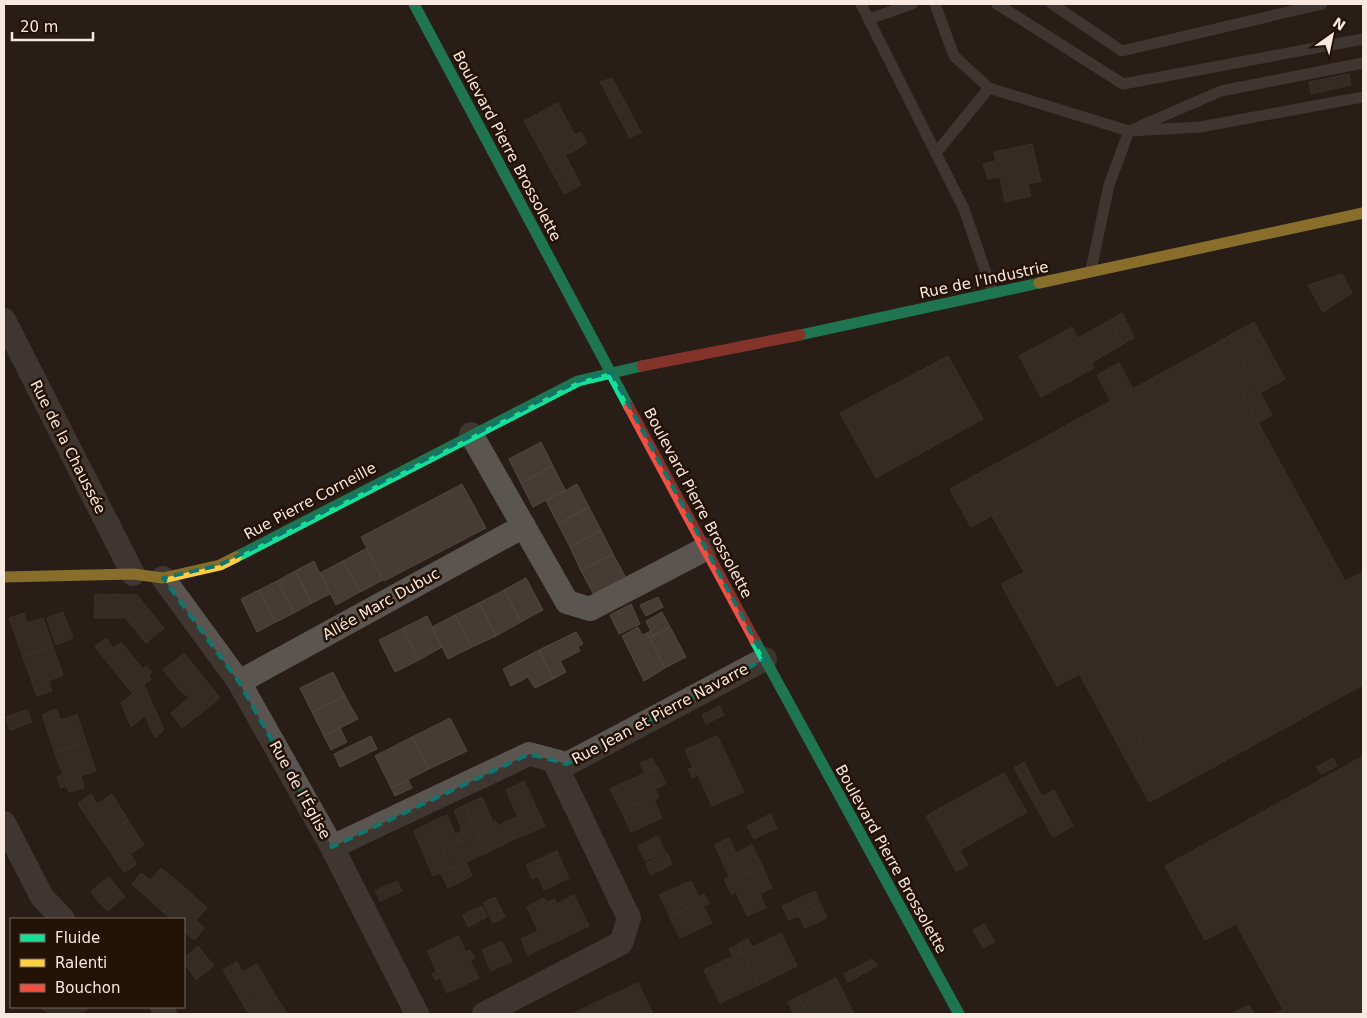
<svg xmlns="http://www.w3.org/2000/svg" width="1367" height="1018" viewBox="0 0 1367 1018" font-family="'DejaVu Sans',sans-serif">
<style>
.building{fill:#463c35;stroke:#514741}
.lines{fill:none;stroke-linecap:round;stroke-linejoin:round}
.lane{stroke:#5b5552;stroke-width:11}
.street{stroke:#5b5552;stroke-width:24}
.fast{stroke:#16e098;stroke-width:11}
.slow{stroke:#ffcf43;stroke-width:11}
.jam{stroke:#f24e42;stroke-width:11}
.marked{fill:none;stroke:#0f766e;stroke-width:4;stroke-dasharray:10 6;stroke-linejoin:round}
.labels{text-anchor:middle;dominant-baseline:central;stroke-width:5;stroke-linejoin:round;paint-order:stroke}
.street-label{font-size:15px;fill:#f7e8e0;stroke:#251206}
</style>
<rect width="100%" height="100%" fill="#281d17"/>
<path class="building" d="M1349 74 1351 85 1311 94 1309 82Z
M612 78 641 132 630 138 600 82Z
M558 103 581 147 565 155 573 170 556 179 524 121Z
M581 132 587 143 581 147 574 135Z
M1032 144 1041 181 1028 184 1031 196 1005 202 1000 177 988 179 983 164 996 161 994 152Z
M573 170 581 185 564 194 556 179Z
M1342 274 1352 293 1323 312 1308 285Z
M1122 313 1134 338 1123 344 1110 320Z
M1110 320 1123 344 1091 363 1078 338Z
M1254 322 1285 379 1260 393 1229 336Z
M1072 327 1094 368 1041 397 1019 356Z
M1229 336 1272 415 1258 423 1215 344Z
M1215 344 1345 581 1363 572V685L1168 792 1098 664 1057 686 1001 584 1042 563 1011 505 971 527 950 489Z
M948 356 983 419 876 478 840 413Z
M1119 363 1133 389 1111 401 1097 375Z
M541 442 553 466 521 483 509 459Z
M553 466 565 490 533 507 521 483Z
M462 484 486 528 384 581 361 537Z
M577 484 589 507 558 524 546 501Z
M1011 505 1042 563 1024 572 992 516Z
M589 507 601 530 570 547 558 524Z
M601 530 613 554 581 571 570 547Z
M367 548 383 580 360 592 343 561Z
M613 554 626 578 594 595 581 571Z
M314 561 330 594 312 603 295 571Z
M343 561 360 592 336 605 320 573Z
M295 571 312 603 294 613 277 581Z
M526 578 543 610 521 622 504 590Z
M277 581 294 613 276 622 259 590Z
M259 590 276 622 257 632 241 599Z
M504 590 521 622 496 636 479 603Z
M95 594 137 595 149 610 131 625 126 618H94Z
M658 597 663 607 646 616 640 605Z
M479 603 496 636 472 647 455 615Z
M631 604 640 624 619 634 610 615Z
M149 610 164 628 146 643 131 625Z
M63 612 73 638 56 645 47 618Z
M662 612 670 627 653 636 646 621Z
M24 613 27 623 43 618 53 646 23 657 9 618Z
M455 615 472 647 448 659 432 627Z
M427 616 442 647 419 660 403 628Z
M638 627 642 635 647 633 665 668 644 681 622 636Z
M670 627 686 657 665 668 647 633 650 631 653 636Z
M403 628 419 660 395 672 379 640Z
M576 632 583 644 578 646 580 651 560 661 566 672 553 679 539 650Z
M106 638 113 648 121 642 143 669 146 666 152 672 149 676 151 679 133 694 95 647Z
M53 646 63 675 48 681 52 691 37 696 23 657Z
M539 650 553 679 535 688 528 677 511 686 503 669Z
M184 653 220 698 182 728 171 713 190 697 183 694 163 670Z
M1098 664 1168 792 1149 802 1080 675Z
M333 672 345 696 312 712 300 688Z
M144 685 164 730 155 738 145 716 131 727 121 703Z
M345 696 358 719 324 736 312 712Z
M720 706 724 715 706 724 702 715Z
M56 709 61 720 77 715 86 742 55 753 42 715Z
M27 710 32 722 10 730 6 717Z
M450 718 467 751 429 769 412 737Z
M340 728 347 742 331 750 324 736Z
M371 736 377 749 340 767 334 754Z
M717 736 727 756 691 773 688 769 693 767 685 750Z
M412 737 429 769 391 788 375 756Z
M86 742 96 771 81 776 84 788 69 792 55 753Z
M727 756 744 792 712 806 698 775 692 778 691 773Z
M1363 756V1014H1274L1283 1009 1236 924 1205 940 1165 866Z
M652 758 657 768 645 773 640 763Z
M1333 758 1337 766 1321 774 1316 767Z
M1024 762 1042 797 1054 790 1073 826 1053 837 1014 768Z
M658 767 666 784 655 789 658 794 621 811 610 789Z
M1004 773 1027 812 960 850 968 865 956 871 926 816Z
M63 775 67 786 61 788 57 777Z
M408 780 412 788 395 796 391 788Z
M524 781 545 826 515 839 507 821 518 817 506 790Z
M91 794 97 804 112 794 128 820 101 838 78 804Z
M657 794 659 798 654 800 662 818 631 832 621 811Z
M482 797 493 822 496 821 498 826 507 821 515 839 486 853 465 805Z
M465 805 472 822 461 827 454 811Z
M770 814 777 828 754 839 747 826Z
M447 815 459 843 466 840 460 827 472 822 486 853 451 869 440 844 445 842 435 820Z
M128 820 144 845 130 854 137 864 124 872 101 838Z
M435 820 445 842 440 844 451 869 433 876 414 831Z
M462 831 466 840 459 843 455 834Z
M658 836 665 852 645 861 638 846Z
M729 838 736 853 752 845 763 867 726 883 724 880 729 877 715 845Z
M557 851 563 865 532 879 526 865Z
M667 853 672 864 651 875 646 863Z
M466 862 472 876 448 888 441 873Z
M563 865 569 878 544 890 538 876Z
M763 867 772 888 760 894 766 908 747 916 736 892 731 894 726 883Z
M161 868 184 887 163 912 132 884 141 873 150 880Z
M109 877 117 887 99 902 91 891Z
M397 881 402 891 380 901 375 891Z
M691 881 699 897 704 894 707 900 670 916 659 895Z
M117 887 125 897 107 911 99 902Z
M184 887 207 908 196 920 204 928 194 940 184 931V919H171L163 912Z
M815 891 821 905 799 916 792 902Z
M574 895 589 926 568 936 550 901 554 899 557 904Z
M495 897 505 917 493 923 483 903Z
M544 898 547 902 550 901 568 936 528 955 521 939 538 931 527 907Z
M707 900 709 904 703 906 712 923 680 938 669 916Z
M792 902 799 916 789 920 782 906Z
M821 905 827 918 805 928 799 916Z
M482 906 487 917 468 927 463 915Z
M984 924 995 942 983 948 973 930Z
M781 933 797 966 759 985 742 952Z
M458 936 466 952 470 950 472 954 437 972 427 951Z
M748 939 752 947 742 952 738 944Z
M502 941 512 961 491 971 482 950Z
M739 944 742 952 733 956 729 949Z
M198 946 206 956 189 970 184 964V958Z
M742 952 759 985 720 1003 704 970Z
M472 954 475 958 470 961 479 978 447 993 440 978 435 980 432 974Z
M206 956 214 966 196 980 189 970Z
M872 959 877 966 848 982 844 974Z
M237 962 242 972 257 964 272 990 244 1006 223 970Z
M836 978 854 1014H801L807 1012 798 997Z
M638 983 653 1014H606L599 1001Z
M272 990 287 1014H248L244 1006Z
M798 997 807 1012 794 1014 788 1002Z
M599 1001 606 1014H572Z
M1249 1005 1254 1014H1231Z
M86 1007 88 1008 81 1014H48L42 1008Z"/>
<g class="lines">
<path class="lane" d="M861 4 964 209 993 293
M935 4 954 56 989 88 1129 131 1200 127 1363 97
M997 4 1123 84 1363 39
M1052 4 1122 51 1322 4
M869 19 912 4
M936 153 989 88
M1091 270 1109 185 1129 131 1221 91 1363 63"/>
<path class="street" d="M4 320 133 574
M471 434 567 602 590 609 705 549
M163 578 239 682 332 847 417 1014
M239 682 524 526
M4 823 42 897 63 919
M332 847 529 754 567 764 765 659
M162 1007 165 1014
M484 1014 621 943 629 918 554 761"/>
<path class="fast" d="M414 4 629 407
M800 335 1039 283
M236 557 578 381 642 366
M754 639 959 1014"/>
<path class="slow" d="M1039 283 1363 213
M4 577 133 574 163 578 220 565 236 557"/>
<path class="jam" d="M642 366 800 335
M629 407 754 639"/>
</g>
<path d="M0 0H1367V1018H0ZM611 372 765 659 567 764 529 754 332 847 239 682 163 578 220 565 578 381Z" fill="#281d17" fill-opacity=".55" fill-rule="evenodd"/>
<path class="marked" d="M611 372 765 659 567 764 529 754 332 847 239 682 163 578 220 565 578 381Z"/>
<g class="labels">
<g class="street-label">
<text transform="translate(507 146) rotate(62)">Boulevard Pierre Brossolette</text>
<text transform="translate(984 280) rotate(-12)">Rue de l'Industrie</text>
<text transform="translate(68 447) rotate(63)">Rue de la Chaussée</text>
<text transform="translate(310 501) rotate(-28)">Rue Pierre Corneille</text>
<text transform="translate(698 503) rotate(62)">Boulevard Pierre Brossolette</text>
<text transform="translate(381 604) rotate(-29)">Allée Marc Dubuc</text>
<text transform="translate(660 714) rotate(-28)">Rue Jean et Pierre Navarre</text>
<text transform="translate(300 790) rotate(61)">Rue de l'Église</text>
<text transform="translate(891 859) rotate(61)">Boulevard Pierre Brossolette</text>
</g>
</g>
<rect width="1367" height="1018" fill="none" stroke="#f7e8e0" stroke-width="10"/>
<rect x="10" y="918" width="175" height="90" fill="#251206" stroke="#79685d"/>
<rect x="20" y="934" width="25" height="8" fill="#16e098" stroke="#79685d"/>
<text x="55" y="943" font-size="15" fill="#f7e8e0">Fluide</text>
<rect x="20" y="959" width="25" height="8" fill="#ffcf43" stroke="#79685d"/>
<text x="55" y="968" font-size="15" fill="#f7e8e0">Ralenti</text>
<rect x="20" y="984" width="25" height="8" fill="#f24e42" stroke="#79685d"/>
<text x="55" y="993" font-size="15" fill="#f7e8e0">Bouchon</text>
<g transform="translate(1332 35) rotate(33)" stroke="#251206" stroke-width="4" paint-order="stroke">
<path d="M0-4L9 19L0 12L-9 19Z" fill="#f7e8e0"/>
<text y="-8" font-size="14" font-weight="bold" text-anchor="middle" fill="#f7e8e0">N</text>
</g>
<path d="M12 32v8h81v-8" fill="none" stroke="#f7e8e0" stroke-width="2.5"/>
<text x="20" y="32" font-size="15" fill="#f7e8e0" stroke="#251206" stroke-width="4" paint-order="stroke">20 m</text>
</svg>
